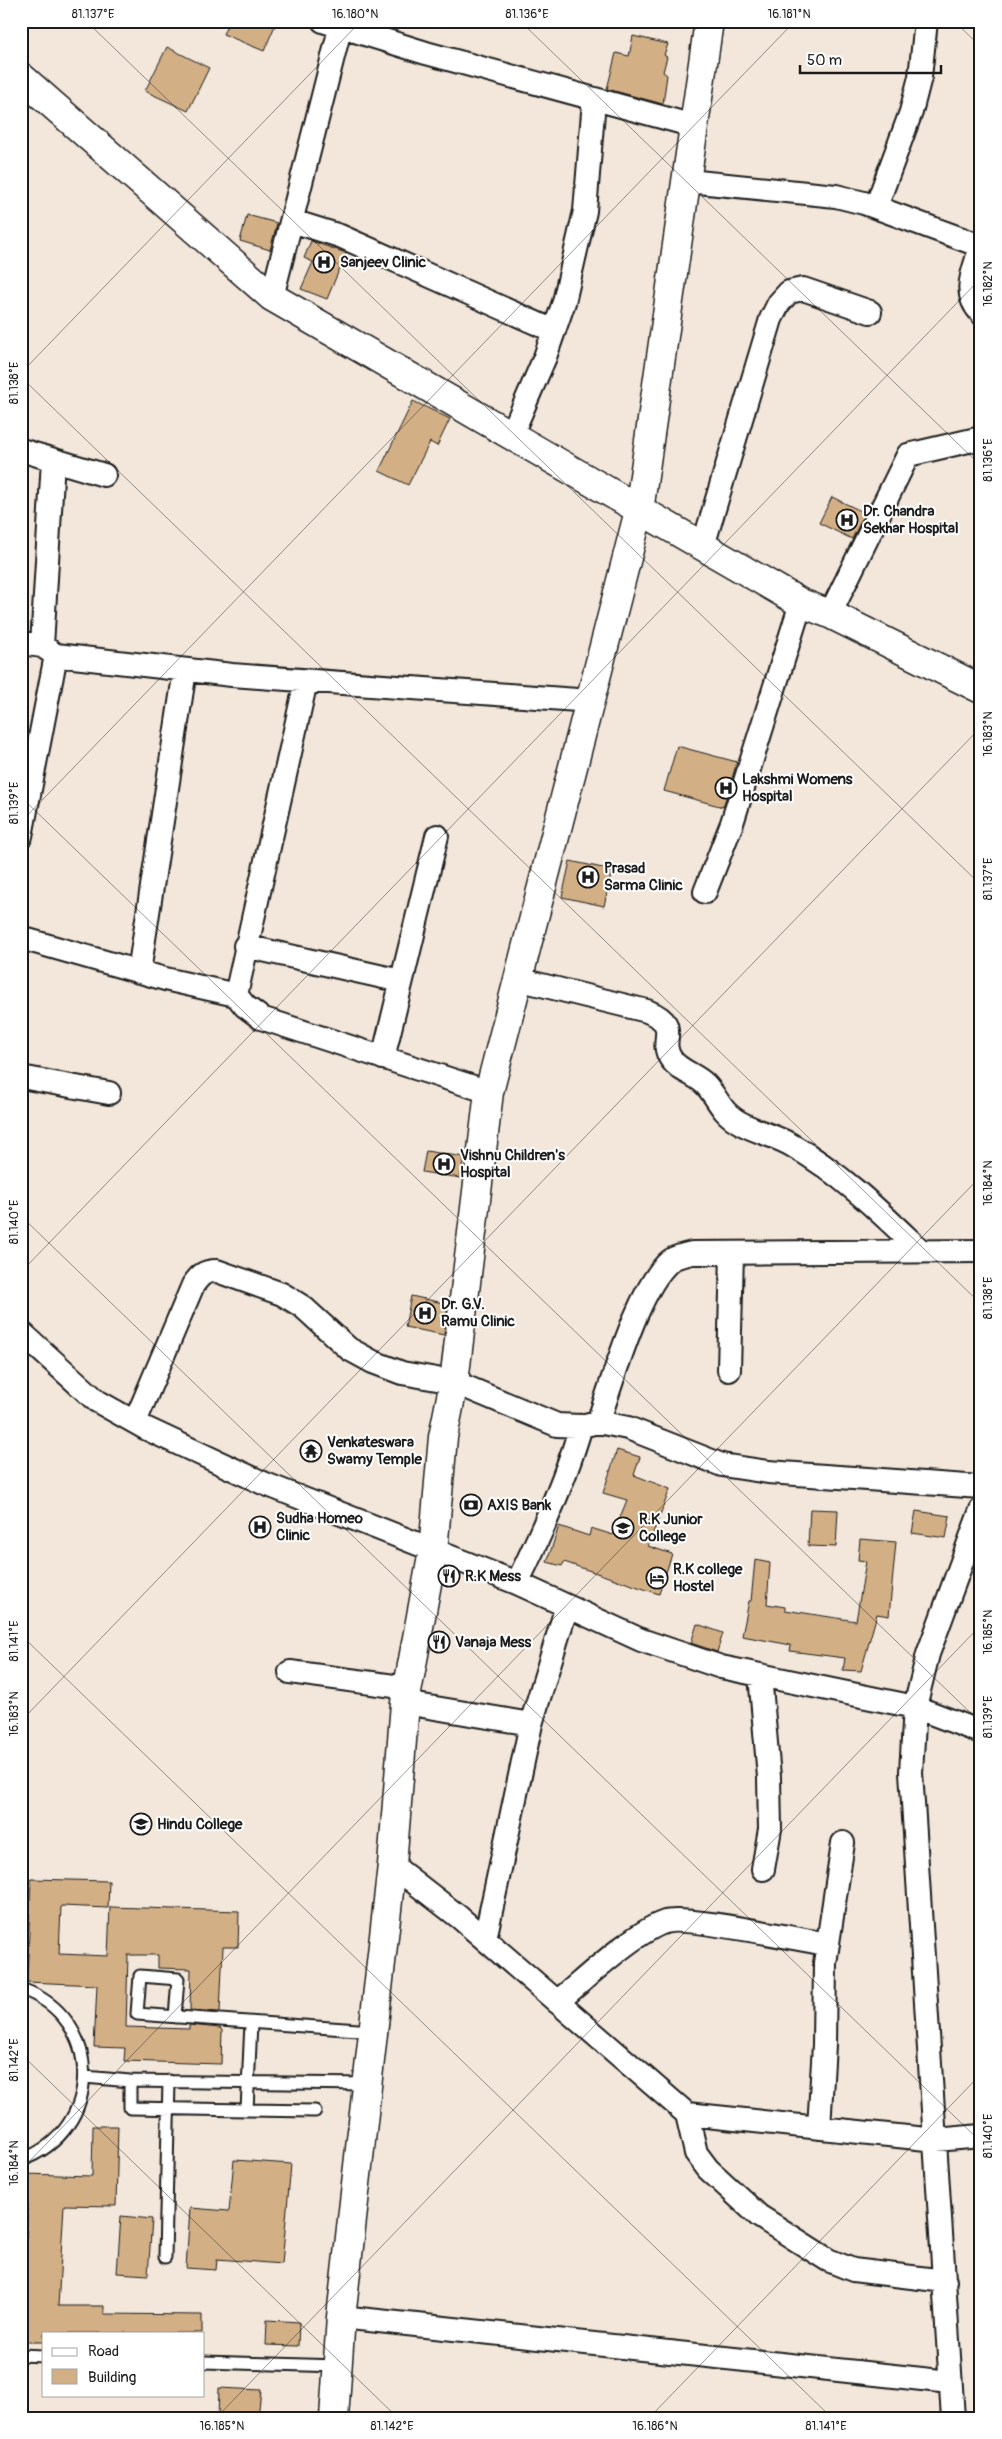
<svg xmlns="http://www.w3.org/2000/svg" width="1002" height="2439" viewBox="0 0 1002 2439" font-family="Pangolin,sans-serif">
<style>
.building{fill:#d3af85;stroke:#1c1c1c}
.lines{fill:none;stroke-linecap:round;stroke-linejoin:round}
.service-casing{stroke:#1c1c1c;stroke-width:15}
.minor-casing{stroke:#1c1c1c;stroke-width:26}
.tertiary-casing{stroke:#1c1c1c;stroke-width:31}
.service{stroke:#fff;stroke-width:11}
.minor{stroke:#fff;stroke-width:22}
.tertiary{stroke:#fff;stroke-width:28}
.ticks{fill:none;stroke:#1c1c1c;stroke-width:1;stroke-opacity:0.45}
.labels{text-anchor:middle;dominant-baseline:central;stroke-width:4;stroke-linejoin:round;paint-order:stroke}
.poi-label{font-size:15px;font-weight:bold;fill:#1c1c1c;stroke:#fff;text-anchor:start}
.neatline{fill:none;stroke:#1c1c1c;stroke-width:2}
.ticks-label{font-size:12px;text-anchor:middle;fill:#1c1c1c}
</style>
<rect width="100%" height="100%" fill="#f2e7da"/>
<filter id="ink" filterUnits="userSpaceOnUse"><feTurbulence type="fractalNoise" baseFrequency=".02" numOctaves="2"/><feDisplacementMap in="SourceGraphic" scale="10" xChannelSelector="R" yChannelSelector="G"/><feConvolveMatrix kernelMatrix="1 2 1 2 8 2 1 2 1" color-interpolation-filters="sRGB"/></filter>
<g filter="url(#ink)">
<path class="building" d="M229 21H277L264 51 223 34Z
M633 36 668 44 664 55 667 57 663 72 667 75 663 104 607 89 616 53 629 56Z
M167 47 209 68 188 111 145 91Z
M247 215 277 223 270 250 240 241Z
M311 241 346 253 327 299 301 289 313 262 304 258Z
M413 401 450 419 437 446 430 442 408 485 379 471Z
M832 497 865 513 852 539 819 523Z
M677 746 737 762 723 807 664 791Z
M570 861 612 870 604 906 562 897Z
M426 1151 464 1157 460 1178 422 1172Z
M411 1296 448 1304 444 1335 405 1327Z
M617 1450 640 1457 634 1475 670 1489 648 1546 672 1554 659 1594 564 1562 562 1566 547 1562 559 1526 589 1536 591 1528 613 1535 627 1500 603 1493Z
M810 1509 838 1510 836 1547 808 1546Z
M916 1511 950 1516 946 1538 912 1533Z
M860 1539 896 1542 889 1616 877 1614 861 1671 843 1670 845 1658 790 1651 791 1645 742 1636 749 1601H751L755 1560 770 1563 767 1604 785 1607V1610L856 1621 866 1561 858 1560Z
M697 1624 723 1633 717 1652 691 1643Z
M31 1879 109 1881 108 1908 61 1906 59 1954 108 1956 110 1907 239 1911 238 1947H223L220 2012 190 2010 191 1969 158 1968V1955H128L126 2027 189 2029V2025L220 2028 222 2030 221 2064 124 2061 125 2048 94 2047 97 1985 27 1982Z
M93 2126H118L116 2206 64 2205 58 2306H104V2314L202 2315V2333H44V2342H23L24 2279 28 2204H23L24 2174 92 2176Z
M234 2160 291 2164 282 2264 217 2259 216 2270 186 2268 190 2208 229 2211Z
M121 2216 152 2219 148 2275 117 2273Z
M267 2320 299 2322 298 2346 266 2345Z
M219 2388 261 2390 258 2418H218Z"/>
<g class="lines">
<g class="service-casing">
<path id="service" d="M21 1989C105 2017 104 2131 21 2160
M175 2017 178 1979 140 1976 137 2014 372 2031
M85 2077 130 2081
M247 2110 251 2023
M315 2111 130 2108V2081L367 2084
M165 2257 169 2081
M21 2355 44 2356
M204 2362 338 2366"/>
</g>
<g class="minor-casing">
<path id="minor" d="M323 21 426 53 694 126
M688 181 836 196 864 203 981 246C974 271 961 292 981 313
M876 207 911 112 920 77 926 21
M292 221 340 236 554 331
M272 297 342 21
M511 436 545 357 564 302 585 211 594 100
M21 450 104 475
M703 546 771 319 779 303 789 292 803 289 870 312
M830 614 908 455 981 438
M21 643 42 646 56 655 232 675 591 701
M42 646 53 460
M306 681 236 995 245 1006 261 1018 489 1092
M21 836 56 655
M705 892 732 823 801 603
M21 938 165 979 236 995
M245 946 401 981
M139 972 185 670
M517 979 647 1011C683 1026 657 1038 671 1059 679 1071 695 1074 705 1084 713 1092 718 1103 725 1111 742 1130 772 1133 793 1146 842 1174 881 1213 922 1252
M383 1058 437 836
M21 1077 109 1093
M21 1332 97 1401 145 1428 263 1483 517 1583 641 1640 721 1667 915 1707 981 1732
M729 1370 732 1253
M135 1422 193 1285C200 1275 204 1271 217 1271L282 1294 303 1307 349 1349 373 1362 402 1373 454 1382 557 1425 581 1426 598 1422 628 1428 722 1465 768 1472 981 1487
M598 1422C613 1381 638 1288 670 1261 675 1256 686 1255 692 1253L981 1251
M517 1583C542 1532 565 1481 581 1426
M290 1672 409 1688
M760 1675 769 1777 770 1829 763 1869
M405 1703 531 1724
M392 1865 459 1917 687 2114 936 2140 981 2136
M485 1939 531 1724 567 1606
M557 2002C584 1980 634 1932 665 1922 685 1915 799 1940 828 1944
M687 2114 696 2153 708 2169 759 2216 828 2260 853 2270 945 2281
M819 2128 824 2045 825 1963 843 1843
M341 2317 950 2382
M953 2418 911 1772 915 1707 928 1654 981 1510"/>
</g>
<g class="tertiary-casing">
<path id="tertiary" d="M21 77 272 297 801 603 830 614 981 689
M334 2418 341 2317 392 1865 405 1703 433 1551 443 1437 454 1382 489 1092 639 511 709 21"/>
</g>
<use href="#service" class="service"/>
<use href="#minor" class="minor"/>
<use href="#tertiary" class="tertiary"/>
</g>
</g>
<path class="ticks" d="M86 21 981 885M520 21 981 466M954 21 981 47M21 373 361 21M21 377 981 1304M21 797 981 1723M21 822 795 21M21 1216 981 2142M21 1272 981 278M21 1635 832 2418M21 1721 981 727M21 2054 398 2418M21 2170 981 1176M216 2418 981 1625M649 2418 981 2074"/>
<defs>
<g id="hospital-ring" transform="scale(1.125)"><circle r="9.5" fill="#fff" stroke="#1c1c1c" stroke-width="1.5"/><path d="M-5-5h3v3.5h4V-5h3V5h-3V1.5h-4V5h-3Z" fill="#1c1c1c"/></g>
<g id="temple-ring" transform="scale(1.125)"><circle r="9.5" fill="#fff" stroke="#1c1c1c" stroke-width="1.5"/><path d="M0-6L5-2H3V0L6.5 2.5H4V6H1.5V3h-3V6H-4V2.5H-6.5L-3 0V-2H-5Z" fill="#1c1c1c"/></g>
<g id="bank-ring" transform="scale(1.125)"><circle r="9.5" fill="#fff" stroke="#1c1c1c" stroke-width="1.5"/><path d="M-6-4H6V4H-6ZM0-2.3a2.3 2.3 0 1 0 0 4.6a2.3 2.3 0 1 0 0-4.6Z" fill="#1c1c1c"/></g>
<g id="university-ring" transform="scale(1.125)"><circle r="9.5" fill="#fff" stroke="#1c1c1c" stroke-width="1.5"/><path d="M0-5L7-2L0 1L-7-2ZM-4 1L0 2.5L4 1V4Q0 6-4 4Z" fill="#1c1c1c"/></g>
<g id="restaurant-ring" transform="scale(1.125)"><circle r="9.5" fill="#fff" stroke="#1c1c1c" stroke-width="1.5"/><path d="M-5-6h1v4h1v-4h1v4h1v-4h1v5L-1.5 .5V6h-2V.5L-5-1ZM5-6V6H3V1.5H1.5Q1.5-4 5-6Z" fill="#1c1c1c"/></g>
<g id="hotel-ring" transform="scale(1.125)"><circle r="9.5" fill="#fff" stroke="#1c1c1c" stroke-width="1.5"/><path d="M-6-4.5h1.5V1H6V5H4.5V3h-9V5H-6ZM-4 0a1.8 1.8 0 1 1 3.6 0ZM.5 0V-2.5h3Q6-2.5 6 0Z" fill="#1c1c1c"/></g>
</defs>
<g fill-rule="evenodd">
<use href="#hospital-ring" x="324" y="262"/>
<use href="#hospital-ring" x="847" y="520"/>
<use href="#hospital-ring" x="726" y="788"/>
<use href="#hospital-ring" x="588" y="877"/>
<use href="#hospital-ring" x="444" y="1164"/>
<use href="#hospital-ring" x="425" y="1313"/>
<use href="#temple-ring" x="311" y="1451"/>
<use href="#bank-ring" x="471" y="1505"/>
<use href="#hospital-ring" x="260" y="1527"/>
<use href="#university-ring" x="623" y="1528"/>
<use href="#restaurant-ring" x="449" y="1576"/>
<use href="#hotel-ring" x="657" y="1578"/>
<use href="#restaurant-ring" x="439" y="1642"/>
<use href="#university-ring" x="141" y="1824"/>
</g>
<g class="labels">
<g class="poi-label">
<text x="340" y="262">Sanjeev Clinic</text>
<text x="863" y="511">Dr. Chandra<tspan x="863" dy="17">Sekhar Hospital</tspan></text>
<text x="742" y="779">Lakshmi Womens<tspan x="742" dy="17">Hospital</tspan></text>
<text x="604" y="868">Prasad<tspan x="604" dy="17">Sarma Clinic</tspan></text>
<text x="460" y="1155">Vishnu Children's<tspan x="460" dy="17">Hospital</tspan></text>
<text x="441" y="1304">Dr. G.V.<tspan x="441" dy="17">Ramu Clinic</tspan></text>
<text x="327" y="1442">Venkateswara<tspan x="327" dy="17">Swamy Temple</tspan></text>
<text x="487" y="1505">AXIS Bank</text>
<text x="276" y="1518">Sudha Homeo<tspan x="276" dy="17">Clinic</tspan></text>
<text x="639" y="1519">R.K Junior<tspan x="639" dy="17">College</tspan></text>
<text x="673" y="1569">R.K college<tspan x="673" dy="17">Hostel</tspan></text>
<text x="465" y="1576">R.K Mess</text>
<text x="455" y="1642">Vanaja Mess</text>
<text x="157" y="1824">Hindu College</text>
</g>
</g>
<rect width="1002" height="2439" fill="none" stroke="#fff" stroke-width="55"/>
<rect x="42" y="2332" width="162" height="65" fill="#ffffff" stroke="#a4a4a4"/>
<rect x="52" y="2348" width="25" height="8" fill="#ffffff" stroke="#a4a4a4"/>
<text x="88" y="2356" font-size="15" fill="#1c1c1c">Road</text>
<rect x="52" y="2369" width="25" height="15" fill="#d3af85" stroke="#a4a4a4"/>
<text x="88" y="2382" font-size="15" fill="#1c1c1c">Building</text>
<path d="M800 65v8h141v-8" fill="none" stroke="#1c1c1c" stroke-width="2.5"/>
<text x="807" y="65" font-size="15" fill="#1c1c1c" stroke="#ffffff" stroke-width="4" paint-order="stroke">50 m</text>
<rect x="28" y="28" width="946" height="2384" class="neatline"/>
<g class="ticks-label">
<text x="93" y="18">81.137°E</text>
<text x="355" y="18">16.180°N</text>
<text x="527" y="18">81.136°E</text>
<text x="789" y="18">16.181°N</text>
<text transform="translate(988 284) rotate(-90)" y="4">16.182°N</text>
<text transform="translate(14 383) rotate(-90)" y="4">81.138°E</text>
<text transform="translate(988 460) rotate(-90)" y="4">81.136°E</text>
<text transform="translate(988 734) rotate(-90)" y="4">16.183°N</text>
<text transform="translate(14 803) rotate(-90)" y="4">81.139°E</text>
<text transform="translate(988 879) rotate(-90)" y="4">81.137°E</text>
<text transform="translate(988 1183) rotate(-90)" y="4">16.184°N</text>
<text transform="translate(14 1222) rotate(-90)" y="4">81.140°E</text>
<text transform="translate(988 1298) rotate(-90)" y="4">81.138°E</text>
<text transform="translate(988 1632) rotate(-90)" y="4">16.185°N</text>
<text transform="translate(14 1641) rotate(-90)" y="4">81.141°E</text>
<text transform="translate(14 1714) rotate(-90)" y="4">16.183°N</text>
<text transform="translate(988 1717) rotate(-90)" y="4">81.139°E</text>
<text transform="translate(14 2060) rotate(-90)" y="4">81.142°E</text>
<text transform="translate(988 2136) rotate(-90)" y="4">81.140°E</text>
<text transform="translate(14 2163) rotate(-90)" y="4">16.184°N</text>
<text x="222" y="2430">16.185°N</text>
<text x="392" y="2430">81.142°E</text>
<text x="655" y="2430">16.186°N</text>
<text x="826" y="2430">81.141°E</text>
</g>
</svg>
